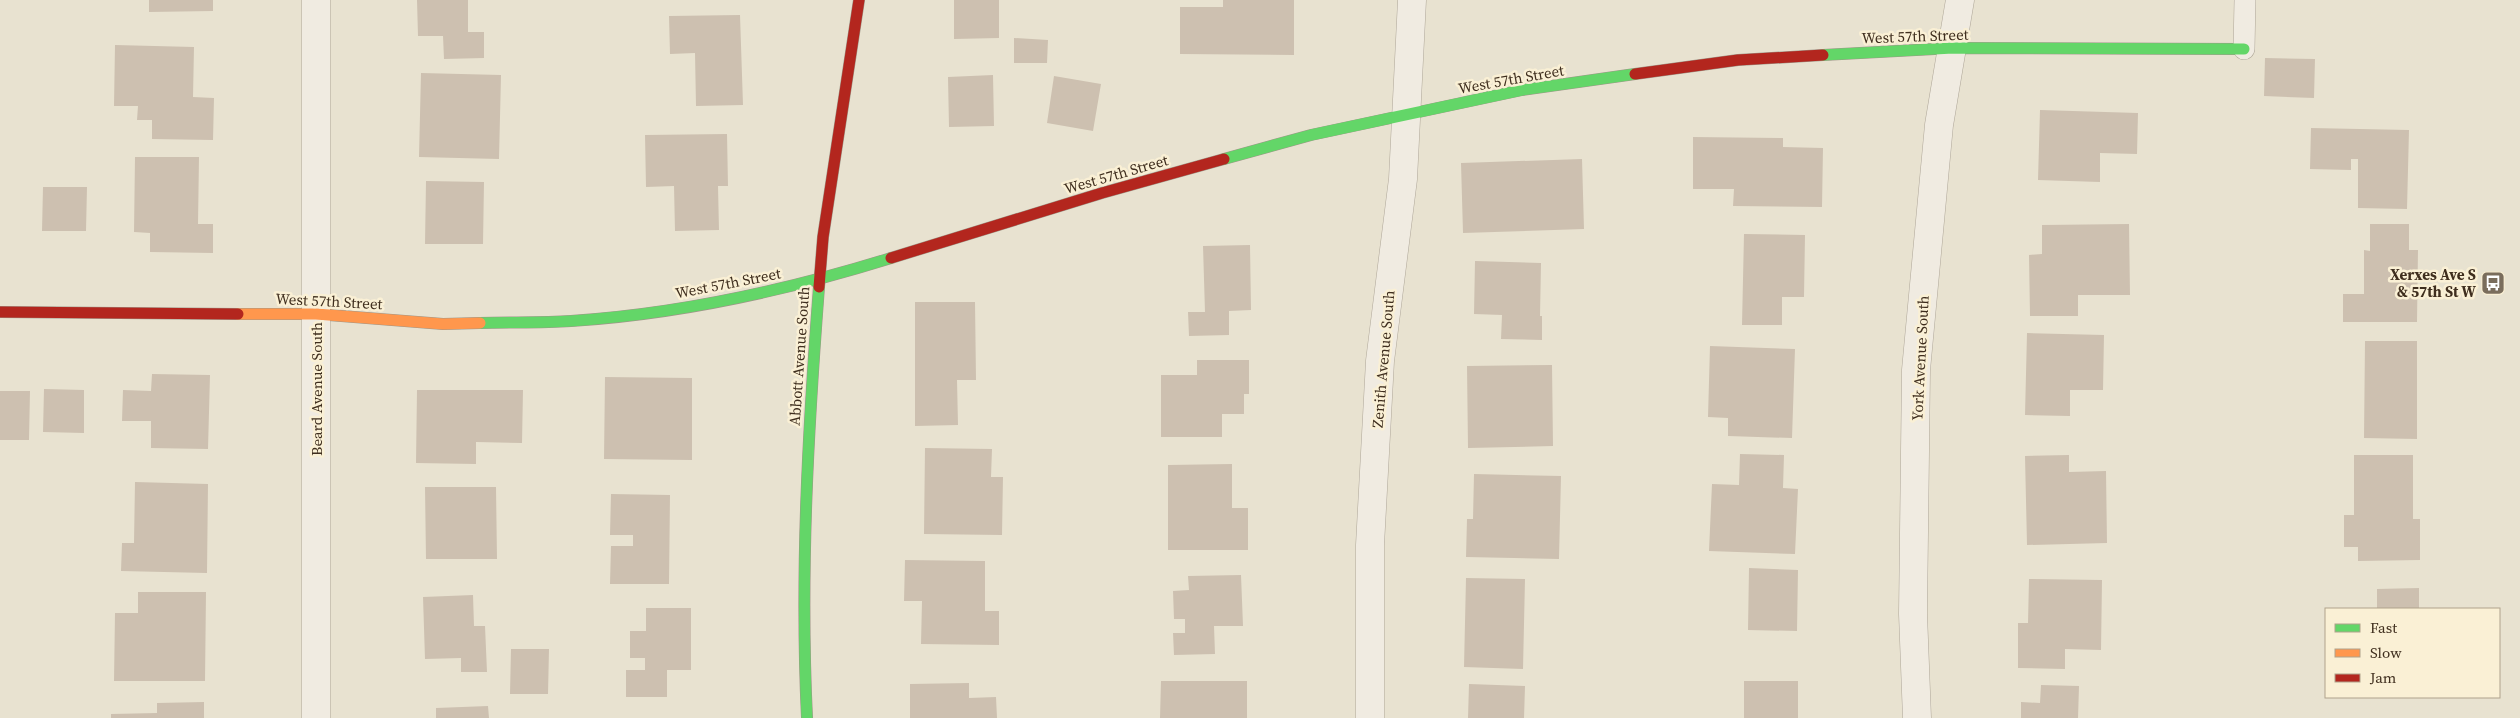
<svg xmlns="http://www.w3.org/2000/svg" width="2520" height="718" viewBox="0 0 2520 718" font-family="'Source Serif 4',serif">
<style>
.building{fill:#cdc0b0}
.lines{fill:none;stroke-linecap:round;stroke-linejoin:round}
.lane-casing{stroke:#aea698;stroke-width:22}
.street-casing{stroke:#aea698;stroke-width:29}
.fast-casing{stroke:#9e9688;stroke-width:12}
.slow-casing{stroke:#9e9688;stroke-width:12}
.jam-casing{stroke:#9e9688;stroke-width:12}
.lane{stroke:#f0ebe1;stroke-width:21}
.street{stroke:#f0ebe1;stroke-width:28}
.fast{stroke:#63d668;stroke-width:11}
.slow{stroke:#ff974d;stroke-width:11}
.jam{stroke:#b3261e;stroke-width:11}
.labels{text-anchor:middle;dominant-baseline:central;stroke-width:5;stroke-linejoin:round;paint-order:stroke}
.street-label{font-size:15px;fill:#3f2e1e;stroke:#faf0d5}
.poi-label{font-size:15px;font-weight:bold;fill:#3f2e1e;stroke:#faf0d5;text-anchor:end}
</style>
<rect width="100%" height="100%" fill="#e8e2d0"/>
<path class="building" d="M149 0H213V11L149 12Z
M417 0H468V32H484V58L444 59 443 36H418Z
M954 0H999V38L954 39Z
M1223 0H1294V55L1180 54V7H1223Z
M740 15 743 105 696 106 695 53 670 54 669 16Z
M1014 38 1048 40 1047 63H1014Z
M115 45 194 47 193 97 214 98 213 140 152 139V120H137L138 106H114Z
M2265 58 2315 59 2314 98 2264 96Z
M421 73 501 75 499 159 419 157Z
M993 75 994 126 949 127 948 77Z
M1054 76 1101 84 1093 131 1047 123Z
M2040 110 2138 113 2137 154 2100 153V182L2038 180Z
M2311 128 2409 130 2407 209 2358 208V159H2351V170L2310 169Z
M727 134 728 186H718L719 230 675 231 674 186 646 187 645 135Z
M1693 137 1783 138V147L1823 148 1822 207 1733 206 1734 189H1693Z
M135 157H199L198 224H213V253L150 252V233L134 232Z
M1582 159 1584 229 1463 233 1461 163Z
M426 181 484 182 483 244H425Z
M43 187H87L86 231H42Z
M2129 224 2130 295H2078V316H2030L2029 255 2042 254V225Z
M2370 224H2409V250H2418L2417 322H2343V294H2364V250L2370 251Z
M1744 234 1805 235 1804 297H1782V325H1742Z
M1250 245 1251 310 1229 311V335L1189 336 1188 312H1205L1203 246Z
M1475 261 1541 263 1540 316H1542V340L1501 339 1502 315 1474 314Z
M915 302H975L976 380H957L958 425 915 426Z
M2027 333 2104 335 2103 390H2070V416L2025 415Z
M2365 341H2417V439L2364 438Z
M1710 346 1795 349 1792 438 1728 436V418L1708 417Z
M1197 360H1249V394H1244V414H1222V437H1161V375H1197Z
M1552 365 1553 446 1468 448 1467 366Z
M152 374 210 375 208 449 151 448V421H122L123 390 151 391Z
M605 377 692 378V460L604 459Z
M44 389 84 390V433L43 432Z
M417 390H523L522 443 476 442V464L416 463Z
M0 391H30L29 440H0Z
M925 448 992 449 991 477H1003L1002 535 924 534Z
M1740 454 1784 455 1783 488 1798 489 1795 554 1709 551 1712 484 1739 485Z
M2069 455V472L2106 471 2107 543 2027 545 2025 456Z
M2354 455H2413V519H2420V560L2358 561V547H2344V515H2354Z
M1232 464V508H1248V550H1168V465Z
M1474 474 1561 476 1559 559 1466 557 1467 519H1473Z
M135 482 208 484 207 573 121 571 122 543H134Z
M425 487H496L497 559H426Z
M611 494 670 495 669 584H610L611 546H633V535H610Z
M905 560 985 561V611H999V645L921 644 922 601H904Z
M1749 568 1798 570 1797 631 1748 630Z
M1241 575 1243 626H1214L1215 654 1174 655 1173 633H1185V619H1174L1173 591 1189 590 1188 576Z
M1466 578 1525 579 1523 669 1464 667Z
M2029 579 2102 580 2101 650 2065 649V669L2018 668V623H2028Z
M2419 588V609H2377V589Z
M138 592H206L205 681H114L115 613H138Z
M473 595 474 626H485L487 672H461V658L425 659 423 597Z
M646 608H691V670H667V697H626V670H645V658H630V631H646Z
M511 649H549L548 694H510Z
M1161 681H1247V718H1160Z
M1744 681H1798V718H1744Z
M969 683V698L996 697 997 718H910V684Z
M1469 684 1525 686 1524 718H1468Z
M2041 685 2079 686 2078 718H2021V702L2040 703Z
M204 702V718H111V714L157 713V703Z
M488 706 489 718H436V708Z"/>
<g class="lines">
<g class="lane-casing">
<path id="lane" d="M2244 49 2245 0"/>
</g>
<g class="street-casing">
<path id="street" d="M316 0V718
M1370 718V545L1380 361 1403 179 1412 0
M1917 718 1913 614 1916 370 1939 125 1960 0"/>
</g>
<g class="fast-casing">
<path id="fast" d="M1823 55 1953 48 2244 49
M1224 159 1311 135 1522 90 1635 74
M480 323C511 322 541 323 571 321 680 314 788 290 891 258
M807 718C800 574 808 431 819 287"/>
</g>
<g class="slow-casing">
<path id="slow" d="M238 314H316L443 324 480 323"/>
</g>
<g class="jam-casing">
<path id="jam" d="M1635 74 1738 60 1823 55
M891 258 1102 193 1224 159
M819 287 823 237 859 0
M0 312 238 314"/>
</g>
<use href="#lane" class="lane"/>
<use href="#street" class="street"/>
<use href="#fast" class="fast"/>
<use href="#slow" class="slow"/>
<use href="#jam" class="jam"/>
</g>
<defs>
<g id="bus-square" transform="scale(1.25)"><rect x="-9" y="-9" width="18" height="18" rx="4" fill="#7a6d5c" stroke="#faf0d5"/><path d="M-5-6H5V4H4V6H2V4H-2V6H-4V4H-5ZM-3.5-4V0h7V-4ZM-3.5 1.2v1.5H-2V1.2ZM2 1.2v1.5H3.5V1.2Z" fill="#fff"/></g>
</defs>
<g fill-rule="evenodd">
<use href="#bus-square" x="2493" y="283"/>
</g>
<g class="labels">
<g class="street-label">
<text transform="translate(1915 36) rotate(-2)">West 57th Street</text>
<text transform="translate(1511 79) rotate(-10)">West 57th Street</text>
<text transform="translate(1116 174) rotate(-16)">West 57th Street</text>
<text transform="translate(728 283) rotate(-11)">West 57th Street</text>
<text transform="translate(329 301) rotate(3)">West 57th Street</text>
<text transform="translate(799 356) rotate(-86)">Abbott Avenue South</text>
<text transform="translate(1920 358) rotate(-87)">York Avenue South</text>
<text transform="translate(1383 359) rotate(-85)">Zenith Avenue South</text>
<text transform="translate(316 389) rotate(-90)">Beard Avenue South</text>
</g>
<g class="poi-label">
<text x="2476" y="274">Xerxes Ave S<tspan x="2476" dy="17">&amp; 57th St W</tspan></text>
</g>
</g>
<rect x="2325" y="608" width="175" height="90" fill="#faf0d5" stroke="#afa28c"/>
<rect x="2335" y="624" width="25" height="8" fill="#63d668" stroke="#afa28c"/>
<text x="2370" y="633" font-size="15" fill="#3f2e1e">Fast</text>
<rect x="2335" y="649" width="25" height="8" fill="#ff974d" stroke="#afa28c"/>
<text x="2370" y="658" font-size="15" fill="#3f2e1e">Slow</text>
<rect x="2335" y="674" width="25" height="8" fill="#b3261e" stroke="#afa28c"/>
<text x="2370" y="683" font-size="15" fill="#3f2e1e">Jam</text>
</svg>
